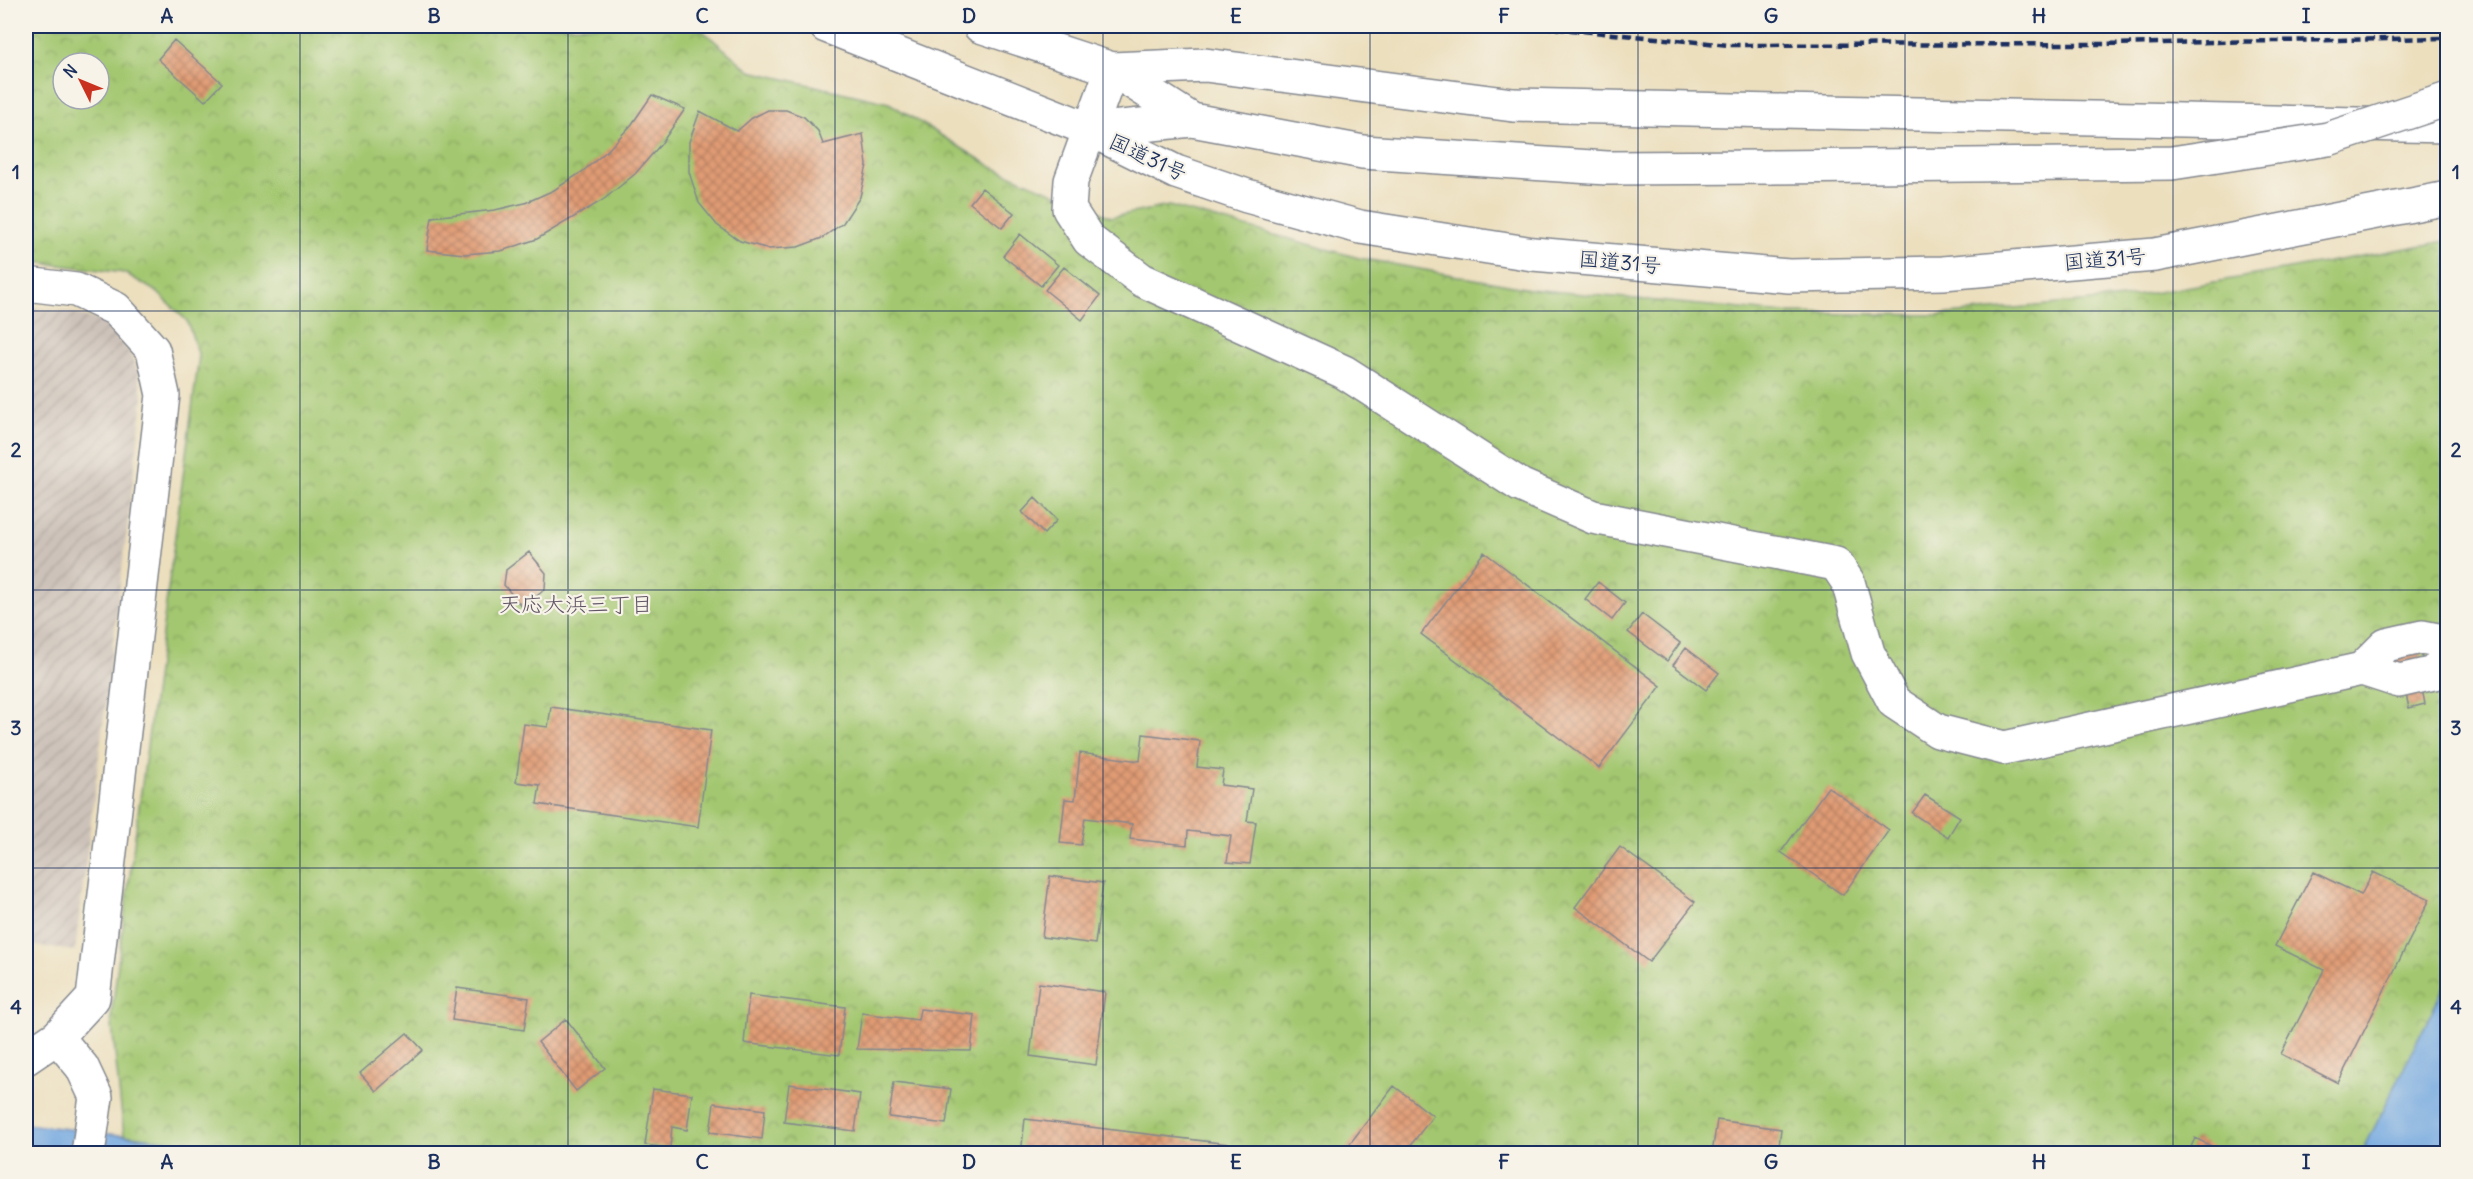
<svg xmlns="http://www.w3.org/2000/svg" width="2473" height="1179" viewBox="0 0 2473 1179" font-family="Delius,'Klee One',sans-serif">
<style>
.industrial{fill:url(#industrial-furrows)}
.park{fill:url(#park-crowns);stroke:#5f7b67;stroke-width:1.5;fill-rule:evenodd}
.water{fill:#73a8e0;stroke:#476c9f;stroke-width:1.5}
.building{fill:url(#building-cross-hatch)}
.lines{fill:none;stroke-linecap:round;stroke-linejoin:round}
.minor-casing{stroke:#84878e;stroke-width:36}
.highway-casing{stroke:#84878e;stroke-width:36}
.minor{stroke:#fff;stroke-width:33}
.highway{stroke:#fff;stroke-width:33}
.rail{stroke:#1b2f5e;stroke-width:4.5;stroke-dasharray:9 4.5;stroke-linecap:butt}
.minor-bridge-casing{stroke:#84878e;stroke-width:36;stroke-linecap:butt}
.minor-bridge{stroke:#fff;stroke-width:33}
.grid{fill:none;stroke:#1b2f5e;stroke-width:1.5;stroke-opacity:0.55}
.labels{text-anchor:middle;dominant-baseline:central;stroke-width:4.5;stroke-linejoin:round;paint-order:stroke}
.street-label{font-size:21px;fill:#1b2f5e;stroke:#f7f3e8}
.neighbourhood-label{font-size:22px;fill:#605565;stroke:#f7f3e8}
.neatline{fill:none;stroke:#1b2f5e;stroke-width:2}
.grid-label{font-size:20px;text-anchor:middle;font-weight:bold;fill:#1b2f5e}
</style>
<defs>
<pattern id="industrial-furrows" width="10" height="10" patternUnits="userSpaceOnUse" patternTransform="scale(1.5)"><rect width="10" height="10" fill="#cdc2b9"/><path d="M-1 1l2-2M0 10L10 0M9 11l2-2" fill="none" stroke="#afa7a1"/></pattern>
<pattern id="park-crowns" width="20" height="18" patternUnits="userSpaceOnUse" patternTransform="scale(1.5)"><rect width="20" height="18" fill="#a3c770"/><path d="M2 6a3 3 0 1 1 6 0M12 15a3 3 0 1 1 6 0" fill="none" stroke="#84a25f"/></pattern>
<pattern id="building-cross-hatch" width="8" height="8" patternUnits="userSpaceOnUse" patternTransform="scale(1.5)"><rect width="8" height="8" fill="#e09b73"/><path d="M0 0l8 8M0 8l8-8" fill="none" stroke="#b57f62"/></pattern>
</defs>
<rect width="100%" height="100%" fill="#f7f3e8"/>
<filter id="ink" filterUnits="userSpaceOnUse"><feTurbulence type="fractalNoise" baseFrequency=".0167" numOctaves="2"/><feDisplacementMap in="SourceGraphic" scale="12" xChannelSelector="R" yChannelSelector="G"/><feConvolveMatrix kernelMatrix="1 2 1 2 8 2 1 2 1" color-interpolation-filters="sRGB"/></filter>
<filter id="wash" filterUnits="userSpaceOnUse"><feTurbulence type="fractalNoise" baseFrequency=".008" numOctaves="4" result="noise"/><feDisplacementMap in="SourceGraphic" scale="24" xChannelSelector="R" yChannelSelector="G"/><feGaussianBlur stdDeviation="1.35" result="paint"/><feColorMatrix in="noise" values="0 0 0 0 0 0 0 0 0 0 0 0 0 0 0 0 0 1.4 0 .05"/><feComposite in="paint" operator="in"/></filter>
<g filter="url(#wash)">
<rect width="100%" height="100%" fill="#ecdfbe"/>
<path class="industrial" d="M26 307 69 312 102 321 129 351 138 372 143 399 75 951 26 945Z"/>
<path class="park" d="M26 26H697L750 71 889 103 992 167 1111 217 1169 206 1359 258 1530 289 1784 313 1938 315 2124 298 2447 241V981L2362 1153 273 1154 124 1135 111 1017 199 356 187 321 157 292 125 273 26 261ZM63 63H99V99H63Z"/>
<path class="water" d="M2447 981V1153H2362Z
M26 1124 273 1153 26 1154Z"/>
<g id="blocks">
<path class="building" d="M174 40 222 83 205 101 158 59Z
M652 95 685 109 661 144 635 174 603 200 537 239 501 251 465 254 427 250 432 217 495 210 525 203 554 190 582 172 608 150 632 124Z
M768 110H786L804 117 818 131 823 144 863 134 867 165 860 197 843 223 822 238 798 247 769 249 740 241 717 225 699 203 689 172V142L700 111 737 131 752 118Z
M982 188 1014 213 1002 228 970 203Z
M1020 234 1058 265 1041 286 1003 256Z
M1064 267 1100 296 1082 320 1045 290Z
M1035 498 1057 520 1044 534 1022 512Z
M529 552 546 573 545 589 523 608 504 585 506 570Z
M1484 552 1661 686 1599 768 1421 634Z
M1598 582 1625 603 1612 620 1585 599Z
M1642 614 1680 643 1667 661 1628 632Z
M1686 648 1719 673 1706 690 1673 665Z
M2420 649 2423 662 2417 663 2425 704 2409 708 2400 667 2390 669 2387 657Z
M551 707 711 730 698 827 537 804 540 785 516 782 524 724 548 727Z
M1143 734 1200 741 1197 767 1223 770 1221 785 1252 789 1247 821 1256 822 1250 864 1227 862 1231 836 1188 831 1187 845 1130 839 1132 824 1085 818 1081 845 1060 843 1065 799 1075 800 1080 753 1140 761Z
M1828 787 1889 830 1843 895 1781 852Z
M1925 795 1960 817 1948 837 1912 813Z
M1620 847 1695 902 1649 962 1575 907Z
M2313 872 2361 895 2373 872 2430 899 2338 1083 2281 1054 2324 970 2275 946Z
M1050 876 1103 883 1095 944 1042 937Z
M1039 983 1105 992 1096 1065 1030 1056Z
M457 988 529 998 524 1030 452 1020Z
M749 995 845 1007 839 1055 744 1043Z
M920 1009 975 1015 971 1051 857 1049 862 1013 918 1020Z
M566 1019 605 1068 576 1091 538 1042Z
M407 1033 423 1050 376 1091 360 1073Z
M894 1082 951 1089 946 1124 889 1117Z
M789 1084 860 1094 855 1131 784 1122Z
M1394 1086 1433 1116 1404 1154H1342Z
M653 1089 692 1094 687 1130 672 1127 670 1148 645 1145Z
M714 1103 765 1110 762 1139 710 1132Z
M1025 1119 1228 1144 1226 1154H1021Z
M1717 1120 1781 1129 1778 1154H1712Z
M2195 1138 2227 1154H2188Z"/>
</g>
</g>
<g filter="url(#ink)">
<use href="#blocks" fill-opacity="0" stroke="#84878e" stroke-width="1.5"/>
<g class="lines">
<g class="minor-casing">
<path id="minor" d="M1192 120 1112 69 1071 181 1069 209 1089 240 1142 280 1344 372 1520 485 1593 517 1836 564 1848 582 1868 653 1894 702 1938 731 2004 748 2362 669 2399 681 2434 673 2448 655
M1091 130 1192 120 1363 152 1607 168 1772 167
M26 284 76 290 116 309 153 350 163 395 93 998 57 1037 26 1058
M2362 669 2386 645 2422 637 2448 642
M57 1037 82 1067 96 1097 88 1154"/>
</g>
<g class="highway-casing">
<path id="highway" d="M826 26 1091 130 1176 172 1247 196 1360 227 1533 254 1789 276 1943 273 2155 255 2448 198
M980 26 1112 69 1205 65 1513 105 2448 126"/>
</g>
<use href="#minor" class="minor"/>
<use href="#highway" class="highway"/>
<path class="rail" d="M1529 26 1729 45 2101 44 2448 38"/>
<g class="minor-bridge-casing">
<path id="minor-bridge" d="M1772 167 2172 163 2328 139 2448 99"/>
</g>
<use href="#minor-bridge" class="minor-bridge"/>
</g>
</g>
<path class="grid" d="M300 26V1154M568 26V1154M835 26V1154M1103 26V1154M1370 26V1154M1638 26V1154M1905 26V1154M2173 26V1154M26 311H2448M26 590H2448M26 868H2448"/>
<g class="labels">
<g class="street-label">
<text transform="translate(1148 157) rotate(25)">国道31号</text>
<text transform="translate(2105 259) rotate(-5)">国道31号</text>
<text transform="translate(1620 262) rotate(5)">国道31号</text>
</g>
<g class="neighbourhood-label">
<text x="576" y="604">天応大浜三丁目</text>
</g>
</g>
<rect width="2473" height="1179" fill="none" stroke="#f7f3e8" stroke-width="66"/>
<g transform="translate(81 81) rotate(313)"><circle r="28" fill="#f7f3e8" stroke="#9fa5b1" stroke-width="1.5"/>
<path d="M0-4.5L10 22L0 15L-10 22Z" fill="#c8321e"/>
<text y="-9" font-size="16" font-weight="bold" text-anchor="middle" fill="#1b2f5e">N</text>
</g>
<rect x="33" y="33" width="2407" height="1113" class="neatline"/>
<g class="grid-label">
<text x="167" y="23">A</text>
<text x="434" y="23">B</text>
<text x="702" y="23">C</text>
<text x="969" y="23">D</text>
<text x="1236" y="23">E</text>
<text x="1504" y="23">F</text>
<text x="1771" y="23">G</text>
<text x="2039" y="23">H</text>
<text x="2306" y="23">I</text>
<text x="16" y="179">1</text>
<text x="2456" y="179">1</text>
<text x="16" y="457">2</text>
<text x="2456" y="457">2</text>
<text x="16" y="735">3</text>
<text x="2456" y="735">3</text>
<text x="16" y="1014">4</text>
<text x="2456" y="1014">4</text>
<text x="167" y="1169">A</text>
<text x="434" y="1169">B</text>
<text x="702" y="1169">C</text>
<text x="969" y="1169">D</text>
<text x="1236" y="1169">E</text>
<text x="1504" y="1169">F</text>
<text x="1771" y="1169">G</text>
<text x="2039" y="1169">H</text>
<text x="2306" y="1169">I</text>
</g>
</svg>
